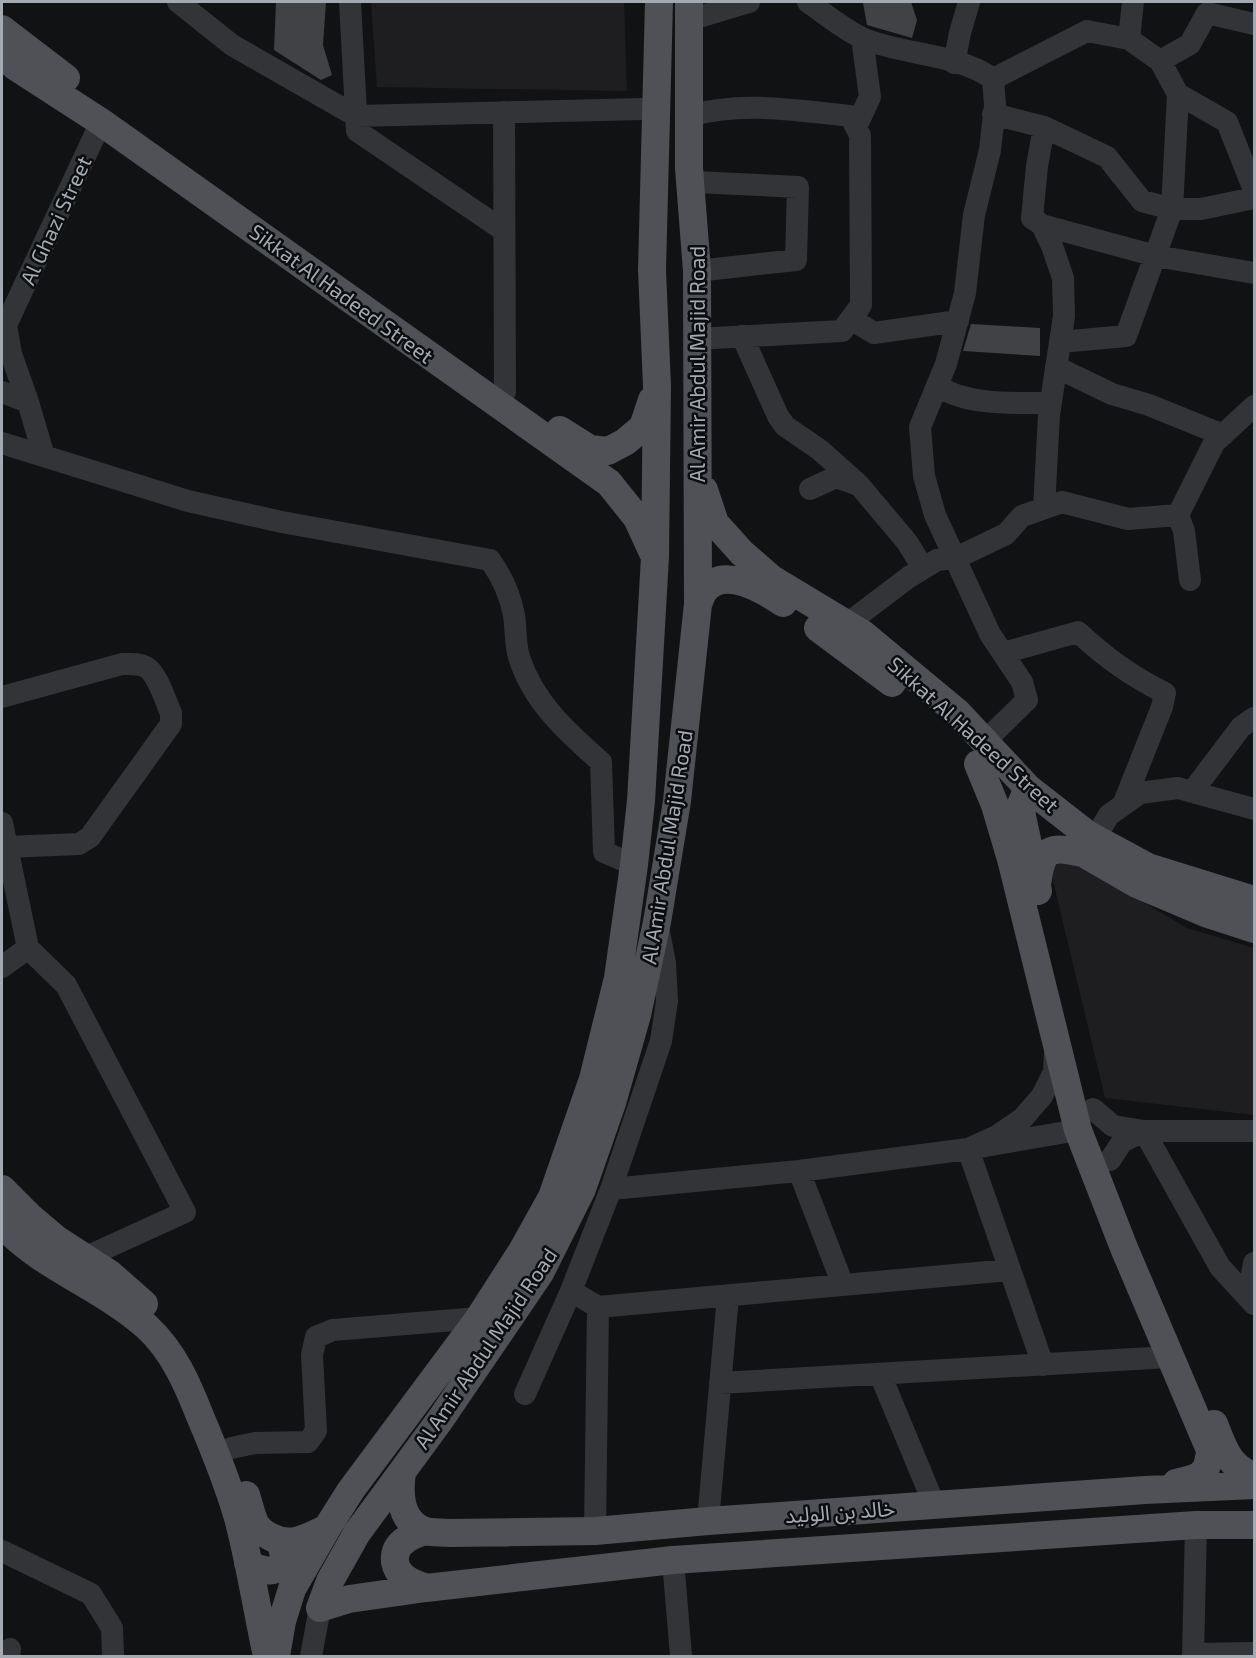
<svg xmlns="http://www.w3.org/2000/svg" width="1256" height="1658" viewBox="0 0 1256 1658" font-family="'Exo 2','Noto Sans Arabic',sans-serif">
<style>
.built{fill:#1e1e20}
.building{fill:#404246}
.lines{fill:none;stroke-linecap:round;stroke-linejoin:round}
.minor{stroke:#333437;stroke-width:22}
.major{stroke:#4f5156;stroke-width:28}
.labels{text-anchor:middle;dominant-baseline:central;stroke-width:5;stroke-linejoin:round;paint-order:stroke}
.street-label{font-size:21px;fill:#a4aab2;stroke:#0c0d0e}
</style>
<rect width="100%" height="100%" fill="#111213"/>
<path class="built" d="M371 2H624L627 91 377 87Z
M1067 857 1187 928 1254 948V1115L1105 1098 1050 868Z"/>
<path class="building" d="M276 2H326L323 45 332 75 321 80 274 50Z
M873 2H911L917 20 912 38 867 25 863 3Z
M971 324 1040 328V356L963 351Z"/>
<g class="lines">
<path class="minor" d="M178 2 232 45 356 116 643 109
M350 2 357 131 503 230
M808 2C825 14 843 29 862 38 901 55 958 53 993 79L995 105 990 150 974 215 965 293 946 364 920 427 924 476 935 515 990 634 1022 682 1027 700 985 741
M689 20 749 2
M1129 39 1133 2
M1160 61 1190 44 1207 13 1254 24
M954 63 960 33 969 2
M993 79 1087 31 1129 39 1160 61 1178 94 1227 122 1254 190
M504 112 505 392
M993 114 1044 127 1107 157 1142 201 1172 209H1201L1254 198
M689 116C741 101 797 110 850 116L860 135 861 305 842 331 696 339
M856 127 870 97 862 38
M695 182 798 187 796 260 697 271
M1042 225 1156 256 1254 273
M851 319 874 333 958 321
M742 336 778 416 785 426 820 450 859 485
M1060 342 1126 336 1172 209 1178 94
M1056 367 1112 394 1149 405 1223 435
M937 385C964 406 1018 403 1051 403
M2 392 28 402
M2 443 188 501 282 522 490 560C502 577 510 594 514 615 516 628 515 644 519 657 533 702 567 732 601 762L604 852 634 865
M44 456 28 402 11 354 6 325 101 122
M810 489 836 477 859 485 907 542 923 568
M1044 508 1049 415 1064 316 1063 278 1052 246 1042 225 1032 218 1037 166 1044 127
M1178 515 1184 531 1190 580
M847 624 909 577 937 560 956 558 1006 534 1022 516 1062 502 1128 519 1178 515 1214 443 1254 406
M1003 653 1078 632C1106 658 1131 676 1165 693L1162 707 1123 805
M2 697 122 664C130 664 139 663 146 667 157 673 166 702 171 713V724L90 837 79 844 7 847
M1192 792 1241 727 1254 718
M2 823 28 948 2 967
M1095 838 1109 815 1140 793 1178 788 1254 809
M658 927 665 963 667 1001 661 1041 611 1189 799 1171 968 1149 997 1136 1023 1118 1042 1096 1054 1072 1055 1050
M28 948 66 985 185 1212 84 1258
M1093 1109 1113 1126 1144 1131H1254
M1110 1160 1122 1142 1144 1131 1220 1267 1254 1304
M799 1171 843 1285
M611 1189 571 1291 598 1307 1010 1270
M1248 1297 1254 1263
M1043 1365 968 1149 1078 1130
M880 1374 934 1504
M720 1383 1169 1357
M525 1394 571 1291
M231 1448 255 1443 308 1442 316 1431 312 1355 316 1337 333 1330 479 1318
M708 1521 728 1296
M595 1531 598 1307
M2 1551 91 1594 112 1628 113 1656
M673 1560 681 1656
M1194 1654 1254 1653
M9 1656 10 1649
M311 1656 320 1608
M1193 1656 1196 1525"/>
<path class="major" d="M2 29 66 78
M2 55 16 67 101 122 609 483 637 518 653 553
M560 430 590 449 608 451 625 442 643 427 652 400
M704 490 715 523 742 553 772 579 863 634 958 713 1028 788 1087 834 1148 867 1254 900
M698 604C700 600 701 595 704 591 723 565 764 590 783 603
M818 628 892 683
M978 764 995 805 1011 859 1078 1130 1124 1248 1210 1450C1208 1476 1199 1478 1176 1483
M1028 788 1020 807 1038 891
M1085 854 1137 884 1208 914 1254 929
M1037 885C1042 847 1049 845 1086 854
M2 1189 30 1217 56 1239 110 1274 144 1304
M2 1224C42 1268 103 1287 147 1327 173 1351 187 1383 200 1416 214 1449 228 1483 238 1518 250 1563 257 1611 267 1656
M1214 1424C1224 1448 1228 1467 1254 1476
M402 1472C399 1493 399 1522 425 1531 432 1533 442 1532 449 1533L595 1531 708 1521 1145 1490 1254 1485
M246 1495C249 1504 251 1514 255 1523 258 1529 263 1533 269 1536 290 1548 307 1538 327 1528
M425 1531C410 1536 393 1543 395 1562 396 1568 400 1574 405 1578 411 1583 419 1585 426 1588
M248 1563C270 1578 294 1570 279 1541
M320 1608 330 1581 357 1533 440 1420 540 1273 582 1189 612 1103 637 1015 657 922 677 801 698 604 697 271 689 168V2
M320 1608 349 1599 426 1588 673 1560 1196 1525H1254
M276 1656 282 1621 292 1589 327 1528 351 1490 479 1318 522 1251 552 1197 593 1079 618 978 634 865 641 801 655 557 657 386 652 270 659 2"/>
</g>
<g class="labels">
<g class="street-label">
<text transform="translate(55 220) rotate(-65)">Al Ghazi Street</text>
<text transform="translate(342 293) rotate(36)">Sikkat Al Hadeed Street</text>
<text transform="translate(696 364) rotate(-90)">Al Amir Abdul Majid Road</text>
<text transform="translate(974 734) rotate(42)">Sikkat Al Hadeed Street</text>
<text transform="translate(666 847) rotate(-81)">Al Amir Abdul Majid Road</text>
<text transform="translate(485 1348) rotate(-56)">Al Amir Abdul Majid Road</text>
<text transform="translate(840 1511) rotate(-4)">خالد بن الوليد</text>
</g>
</g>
<rect width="1256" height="1658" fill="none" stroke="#a4aab2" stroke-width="6"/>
</svg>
